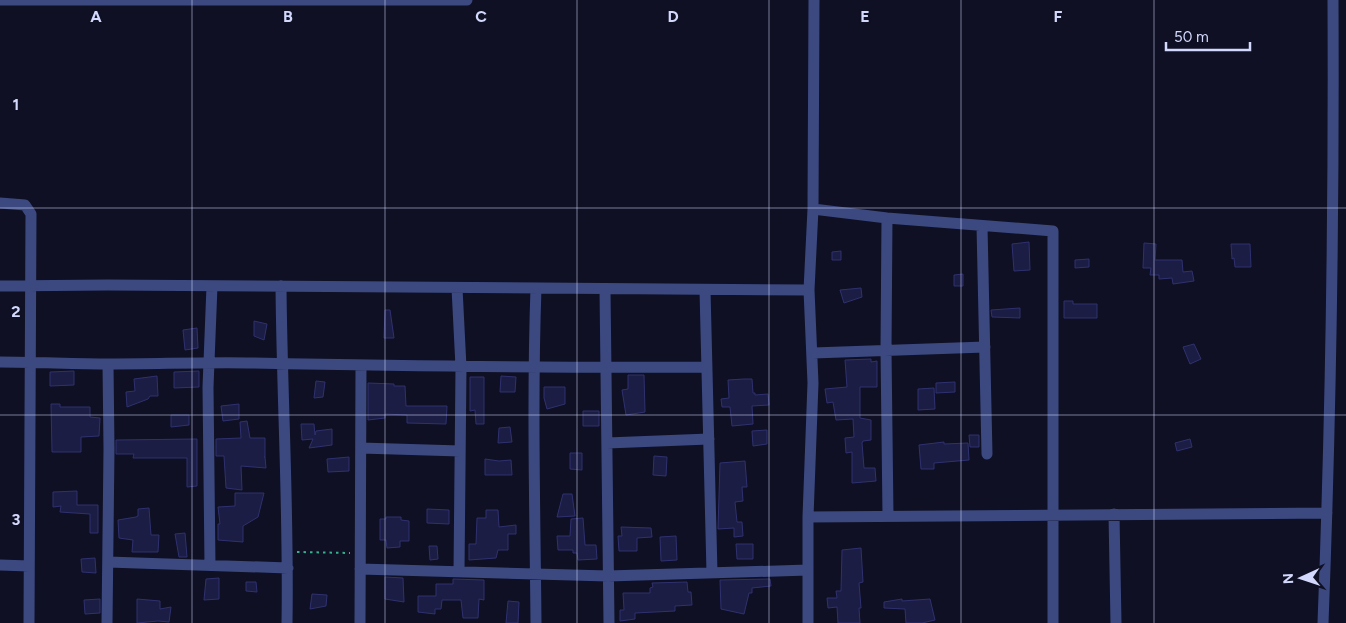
<svg xmlns="http://www.w3.org/2000/svg" width="1346" height="623" viewBox="0 0 1346 623" font-family="Figtree,sans-serif">
<style>
.building{fill:#1c1d44;stroke:#2f316f}
.lines{fill:none;stroke-linecap:round;stroke-linejoin:round}
.path{stroke:#34b18d;stroke-width:2;stroke-dasharray:2.5 4;stroke-linecap:butt}
.minor{stroke:#3c4980;stroke-width:11}
.grid{fill:none;stroke:#d3d8fd;stroke-width:1;stroke-opacity:0.55}
.grid-label{font-size:16px;text-anchor:middle;font-weight:bold;fill:#d3d8fd;stroke:#0f1023;stroke-width:4;stroke-linejoin:round;paint-order:stroke}
</style>
<rect width="100%" height="100%" fill="#0f1023"/>
<path class="building" d="M1029 242 1030 270 1014 271 1012 244Z
M1144 243 1156 244 1155 260H1182L1183 272 1192 271 1194 281 1173 284 1172 278 1159 279V275H1150L1151 268H1143Z
M1231 244H1250L1251 267H1235L1234 258 1232 259Z
M841 251V260H832V252Z
M1089 259V267L1075 268V260Z
M963 274V286H954V275Z
M861 288 862 297 844 303 840 290Z
M1064 301H1073V304H1097V318H1064Z
M1020 308V318L992 317 991 310Z
M385 310H390L394 338H384Z
M254 321 267 324 264 340 254 336Z
M197 328 198 348 185 350 183 330Z
M1194 344 1201 359 1190 364 1183 347Z
M871 359V362L877 361V387H860V418L871 420V440L863 441 862 443 864 468H875L876 481 852 483V452L846 453 845 438 854 437 853 419 836 420 833 402 827 403 825 389 847 387 845 360Z
M74 371V385L50 386V372Z
M199 371V387L174 388V372Z
M628 375H644L645 412 626 415 622 390 628 389Z
M157 376 158 396H150L148 399 127 407 126 392 135 391 134 379Z
M501 376 516 377 515 392H500Z
M470 377H484V424H476L475 410 470 411Z
M744 379H752L753 393H755V395L768 394 769 405 752 406 753 424 732 426 730 407H722L721 399 729 398 728 380Z
M316 381 325 382 323 397 314 398Z
M955 382V392L936 393V383Z
M368 383 394 384V386H405L406 406H447L446 424 407 423V415L385 414V418L368 420Z
M544 387H565V404L547 409 544 398Z
M934 388 935 409 918 410V389Z
M51 404H60V407H90V417L100 418 99 436 81 437V452H52Z
M239 404V419L223 421 221 406Z
M583 411H599V426H583Z
M171 415H189V425L171 427Z
M247 421 250 438H265V457H264H265L266 468 241 466 242 490 226 488 224 456H216V439L241 438 240 422Z
M301 424H314L315 435 316 431 332 429V445L309 448 313 439 302 440Z
M510 427 512 442 498 443 499 428Z
M767 430V444L753 446 752 431Z
M969 435H979V447H970Z
M197 439V486L187 487V458H133L134 454H116V440Z
M1190 439 1192 447 1177 451 1175 443Z
M944 442V444L968 443 969 460 934 463V469H921L919 445Z
M570 453H582V470L570 469Z
M654 456 667 457 666 476 653 475Z
M349 457V471L328 472 327 459Z
M485 459 499 461 511 460 512 475H485Z
M745 461 747 487H742L743 501 735 502 737 522H742L743 536 734 537V528L718 529 720 463Z
M77 491V505H98V533H90V514L60 512 61 506 53 507V492Z
M235 493H264L258 517 243 526V542L218 540V524H220L218 507 235 506Z
M563 494H572L575 516 557 517Z
M149 508 151 535H159L158 552H132L133 540 119 538 118 520 136 517 138 516V509Z
M427 509 449 510V524L427 523Z
M486 510H498L499 527 516 525V534H508V550H498L496 558 469 560V544H476L477 518H486Z
M386 517H401V520L409 521V541H400V547L387 548 386 540H380V519H386Z
M583 518 585 545H596L597 559 578 560 577 553H573V550H558L557 536H570L571 519Z
M621 527 651 528 652 537 637 538V551H619L618 536H622Z
M185 533 187 557H179L175 534Z
M676 536 677 560 661 561 660 537Z
M736 544H753V559H737Z
M429 546H437L438 559 430 560Z
M861 548 863 582 859 583 861 608H859L860 623H838L837 607 828 608 827 598H837L836 591H841L842 550Z
M95 558 96 573 82 572 81 559Z
M385 577 403 578 404 602 385 599Z
M219 578V599L204 600 206 579Z
M453 579 484 580V600L479 599 478 618H463L461 600H442L441 609H435V614L418 612V596H436V584H453Z
M770 579 771 586 752 588V593H749L744 614 721 609 720 580Z
M246 582H256L257 592 246 591Z
M687 582 688 592H691L692 605 675 606V611L635 613V619L620 621V610H624L623 593H650V588L653 587 652 583Z
M312 594 327 595 326 606 310 609Z
M100 599V613L85 614 84 600Z
M137 599 160 601V609L171 607 169 622 158 621 137 623Z
M902 599V601L930 599 935 620 922 623H906L905 609 884 608V602Z
M508 601 519 602 518 623H506Z"/>
<g class="lines">
<path class="path" d="M297 552 350 553"/>
<path class="minor" d="M0 0H467
M0 203 25 205 31 214 29 623
M813 209 887 218 1053 231V623
M887 218 886 350 888 516
M982 226 987 454
M0 286 107 285 809 290
M281 286C282 399 289 511 287 623
M457 288 461 367 459 572
M536 288C532 400 535 511 536 623
M605 289 609 623
M705 290 712 573
M813 353 985 347
M0 362C37 362 73 364 110 364 158 364 206 362 253 363 405 366 556 368 707 367
M607 443 709 439
M361 448 460 451
M1114 514 1116 623
M808 517 1327 513
M108 562 288 568
M0 565 29 566
M210 565 208 387 212 286
M360 569 608 576 808 570
M107 623 109 449 108 364
M360 623 361 366
M808 623V517L813 383 809 290 813 209 814 0
M1323 623C1331 415 1334 208 1333 0"/>
</g>
<path class="grid" d="M192 0V623M385 0V623M577 0V623M769 0V623M961 0V623M1154 0V623M0 208H1346M0 415H1346"/>
<g class="grid-label">
<text x="96" y="22">A</text>
<text x="288" y="22">B</text>
<text x="481" y="22">C</text>
<text x="673" y="22">D</text>
<text x="865" y="22">E</text>
<text x="1058" y="22">F</text>
<text x="16" y="110">1</text>
<text x="16" y="317">2</text>
<text x="16" y="525">3</text>
</g>
<g transform="translate(1301 578) rotate(267)" stroke="#0f1023" stroke-width="4" paint-order="stroke">
<path d="M0-4L9 19L0 12L-9 19Z" fill="#d3d8fd"/>
<text y="-8" font-size="14" font-weight="bold" text-anchor="middle" fill="#d3d8fd">N</text>
</g>
<path d="M1166 42v8h84v-8" fill="none" stroke="#d3d8fd" stroke-width="2.5"/>
<text x="1174" y="42" font-size="15" fill="#d3d8fd" stroke="#0f1023" stroke-width="4" paint-order="stroke">50 m</text>
</svg>
